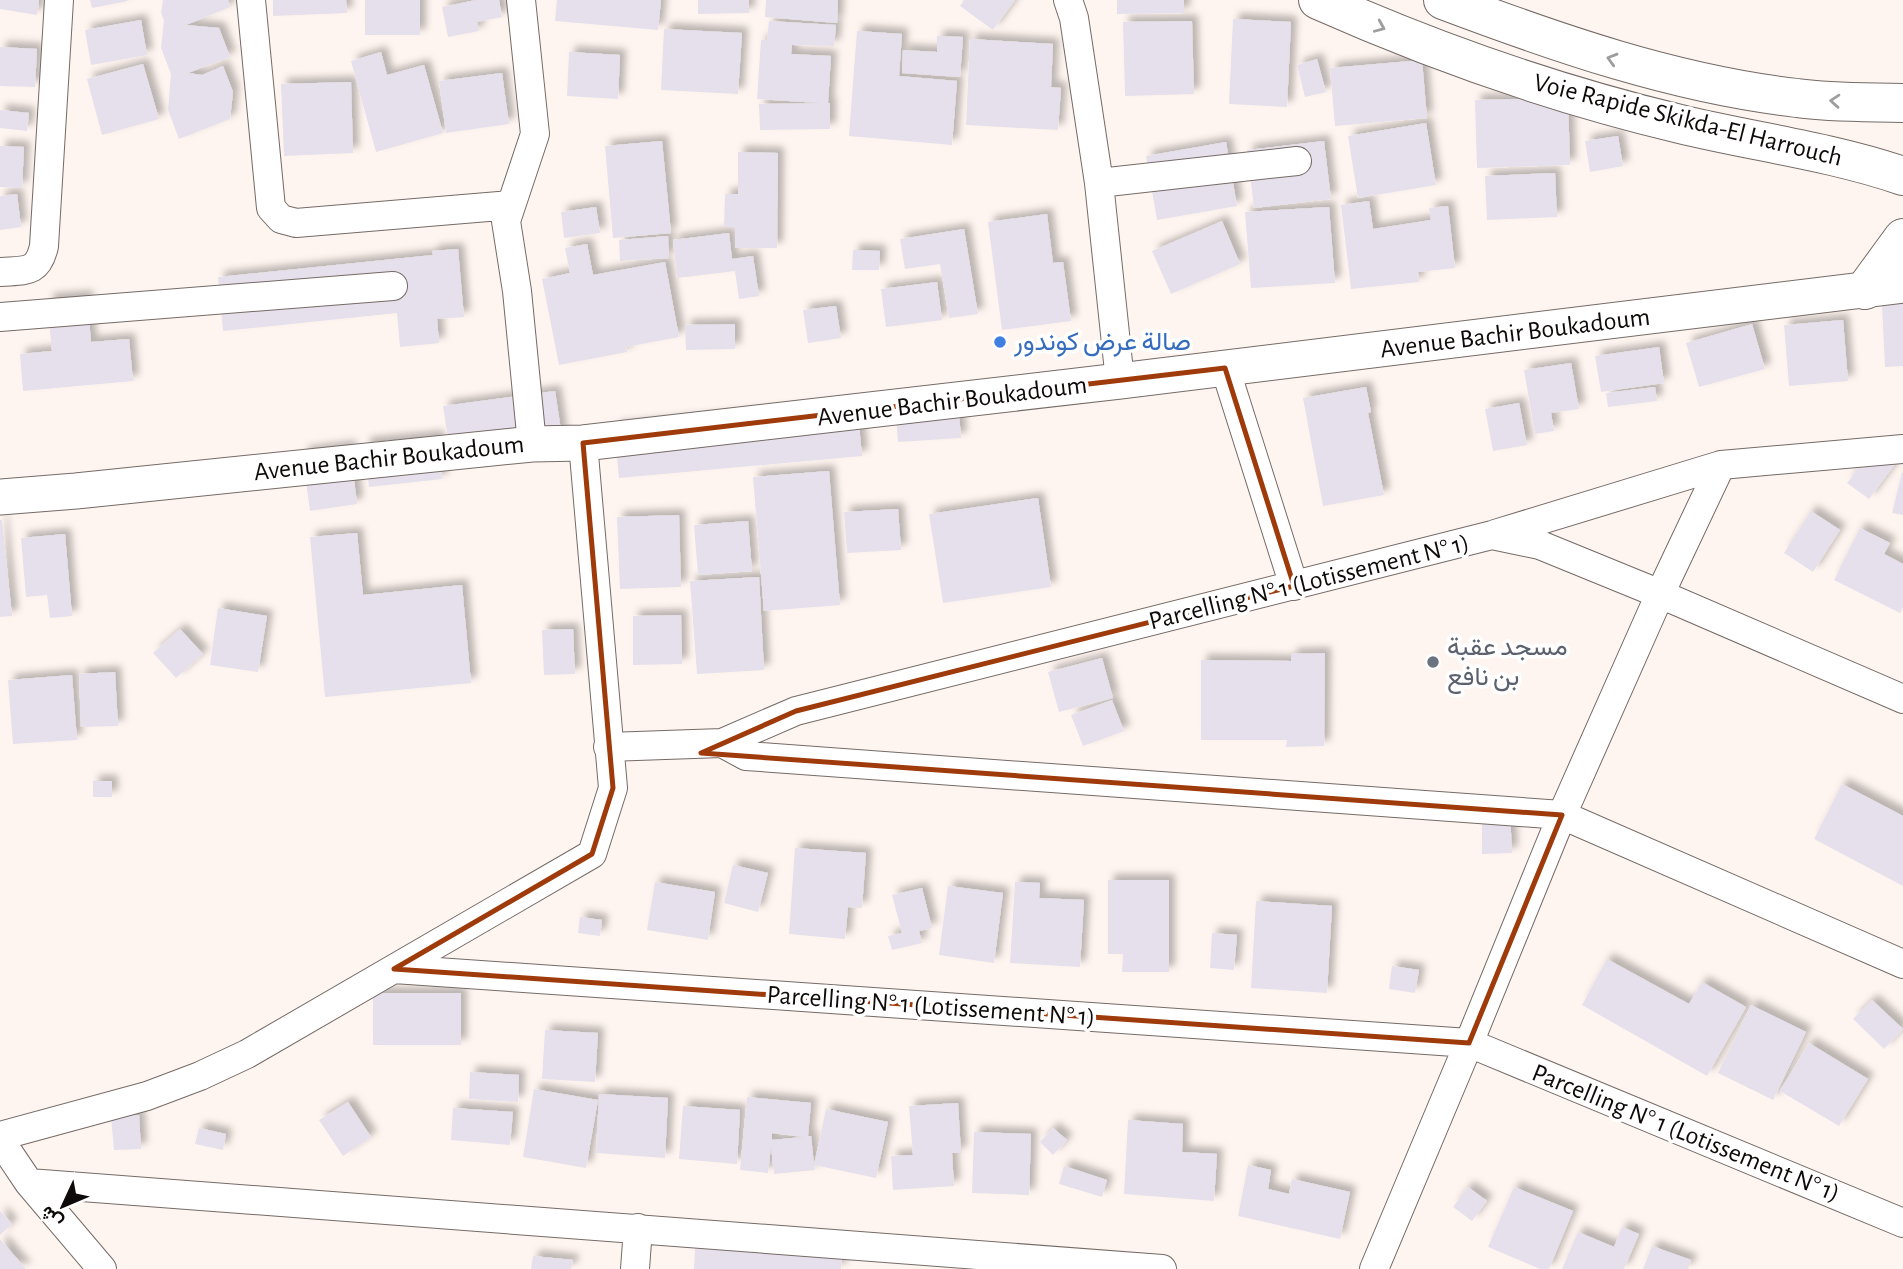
<svg xmlns="http://www.w3.org/2000/svg" width="1903" height="1269" viewBox="0 0 1903 1269" font-family="'Alegreya Sans',Vazirmatn,sans-serif">
<style>
.building{fill:#e5e0eb;fill-rule:evenodd;filter:url(#shadow)}
.lines{fill:none;stroke-linecap:round;stroke-linejoin:round}
.minor-casing{stroke:#756a66;stroke-width:30}
.tertiary-casing{stroke:#756a66;stroke-width:37}
.trunk-casing{stroke:#756a66;stroke-width:40}
.minor{stroke:#fff;stroke-width:28}
.tertiary{stroke:#fff;stroke-width:35}
.trunk{stroke:#fff;stroke-width:38}
.oneway{stroke:#9f9d9d}
.marked{fill:none;stroke:#9f3a0b;stroke-width:5;stroke-linejoin:round}
.shop-dot{fill:#3f7fe0;stroke:#fff;stroke-width:2.5}
.worship-dot{fill:#6b7280;stroke:#fff;stroke-width:2.5}
.labels{text-anchor:middle;dominant-baseline:central;stroke-width:7;stroke-linejoin:round;paint-order:stroke}
.street-label{font-size:26px;fill:#0e0a09;stroke:#fff}
.shop-label{font-size:26px;fill:#366cbe;stroke:#fff;text-anchor:start}
.worship-label{font-size:26px;fill:#5b616d;stroke:#fff;text-anchor:start}
</style>
<defs>
<filter id="shadow"><feDropShadow dx="6" dy="-6" stdDeviation="3.5" flood-color="#0004"/></filter>
</defs>
<rect width="100%" height="100%" fill="#fff5f0"/>
<path class="building" d="M0 0H39L37 15 0 9Z
M90 0H127L128 1 92 8Z
M163 0H228L230 7 186 25 219 28 230 57 188 73 202 75 223 66 233 92 230 119 179 139 168 110 171 74 161 48 164 20 161 13Z
M273 0H346L347 13 273 16Z
M365 0H420V35H365Z
M476 0H499L502 17 477 22 479 31 448 37 442 7Z
M557 0H661L658 30 555 21Z
M698 0H749V13L698 14Z
M766 0H838L837 23 765 17Z
M964 0H1015L993 30 960 6Z
M1117 0H1184V13L1117 14Z
M1233 19 1291 22 1287 107 1229 104Z
M141 20 147 55 91 65 85 30Z
M769 21 836 25 834 46 792 45 791 54 831 56 828 103H830V129L760 130 759 104 820 103 757 99 761 40H767Z
M1192 21 1194 94 1125 96 1123 22Z
M664 29 742 33 738 94 661 90Z
M857 31 902 34 899 76 957 81 952 145 849 136Z
M937 36 963 37 960 77 902 73 903 50 937 52Z
M970 39 1053 44 1051 87 1061 88 1058 130 966 125Z
M0 47 37 49 35 87 0 86Z
M381 52 387 75 424 65 443 133 376 152 351 61Z
M569 52 620 55 618 99 567 96Z
M1317 59 1326 92 1305 97 1297 65Z
M1422 60 1427 118 1335 126 1330 68Z
M143 64 159 119 102 135 87 79Z
M502 73 509 124 446 133 439 81Z
M351 82 353 153 284 156 281 84Z
M1568 98 1570 165 1477 168 1475 100Z
M0 110 29 113 27 131 0 128Z
M1426 123 1436 185 1358 198 1348 136Z
M1618 136 1623 166 1590 172 1585 141Z
M662 141 671 233 613 238 605 146Z
M1324 141 1331 199 1254 208 1247 150Z
M1226 142 1237 206 1157 220 1146 156Z
M0 146 24 147 22 188 0 187Z
M738 152 778 153 777 248H735V227H724L725 194H738Z
M1555 173 1557 217 1487 220 1485 176Z
M17 194 21 227 0 230V196Z
M1369 201 1373 229 1431 220 1429 208 1448 206 1455 268 1418 272 1419 282 1351 289 1341 205Z
M596 207 600 233 564 238 561 212Z
M1329 207 1335 283 1251 288 1245 212Z
M1047 214 1053 263 1063 262 1071 321 1002 330 988 222Z
M1222 221 1240 264 1171 294 1152 251Z
M964 229 978 314 949 318 940 264 905 269 900 239Z
M729 233 732 259 753 256 759 296 739 299 735 271 677 278 673 240Z
M668 236 669 258 620 261 619 240Z
M587 244 593 275 665 262 679 337 626 347 627 352 559 365 542 279 570 273 565 248Z
M458 249 464 317 437 319 439 343 400 347 397 313 223 331 218 277 433 255 432 251Z
M853 250 880 251 879 270H852Z
M937 282 942 320 886 327 881 289Z
M87 296 91 342 129 339 133 381 23 391 20 354 52 351 47 299Z
M1903 304V366L1885 367 1882 305Z
M836 306 841 338 808 343 803 310Z
M1843 320 1848 381 1789 386 1784 325Z
M735 324V349L686 350 685 325Z
M1752 324 1765 369 1699 387 1686 343Z
M1659 347 1664 383 1601 392 1595 356Z
M1571 363 1579 409 1551 413 1554 431 1535 434 1524 370Z
M1366 387 1371 412 1368 413 1384 495 1323 506 1303 398Z
M1655 387 1657 401 1608 407 1606 393Z
M555 391 562 437 450 452 443 406Z
M958 401 961 438 898 442 895 405Z
M1519 403 1527 445 1493 451 1485 409Z
M857 405 862 456 619 478 614 427Z
M438 436 442 479 369 487 364 443Z
M350 446 357 504 310 511 302 452Z
M1873 448 1895 464 1869 499 1847 483Z
M829 471 840 605 764 611 753 477Z
M1902 473H1903V515L1892 513Z
M1038 498 1051 587 943 603 929 514Z
M898 509 901 550 847 553 844 512Z
M1811 511 1840 530 1813 572 1784 553Z
M679 515 681 587 620 589 617 517Z
M0 520H2L12 616 0 617Z
M748 521 752 571 698 575 694 525Z
M1860 528 1890 543 1884 554 1903 564V607L1900 613 1834 580Z
M357 533 363 595 462 585 471 683 325 697 310 537Z
M65 534 72 616 50 618 47 595 26 597 21 538Z
M759 577 764 670 697 674 690 581Z
M218 608 267 616 258 672 210 665Z
M681 615 682 664 633 665V616Z
M180 629 203 654 176 678 153 653Z
M573 629 575 674 544 675 542 630Z
M1325 653 1324 746 1286 747 1287 740H1201V660L1291 661V654Z
M1102 658 1113 698 1059 712 1048 672Z
M115 672 118 726 81 727 79 674Z
M72 675 77 740 13 744 8 680Z
M1112 700 1124 731 1083 746 1071 715Z
M93 781H112V797H93Z
M1842 784 1903 816V886L1814 839Z
M1510 811 1512 853 1482 854V812Z
M795 848 866 853 862 908 848 907 845 939 789 934Z
M733 865 768 873 758 912 724 903Z
M1108 880H1169V972H1122L1123 954H1108Z
M655 882 715 892 708 940 647 930Z
M1015 882 1040 883 1039 898 1084 900 1080 967 1010 963Z
M948 886 1003 893 994 963 939 955Z
M922 888 932 928 919 931 922 943 892 950 888 936 902 933 892 895Z
M1256 901 1332 906 1327 993 1251 988Z
M580 917 602 920 600 936 578 933Z
M1212 933 1237 935 1234 970 1210 968Z
M1607 959 1689 1004 1702 982 1746 1007 1707 1076 1582 1005Z
M1392 966 1419 970 1415 993 1389 989Z
M373 993H461V1045H373Z
M1872 1000 1903 1029 1884 1049 1853 1019Z
M1751 1005 1806 1032 1773 1100 1718 1073Z
M545 1030 598 1033 595 1082 542 1079Z
M1809 1043 1868 1079 1839 1126 1780 1091Z
M470 1072 519 1075 518 1102 469 1099Z
M534 1089 598 1100 586 1168 523 1157Z
M599 1094 668 1098 665 1158 596 1153Z
M747 1097 811 1103 808 1136H811L814 1165 826 1109 888 1122 876 1178 814 1165 815 1170 774 1174 771 1146 768 1173 740 1170ZM772 1133 803 1137 772 1140Z
M348 1102 371 1137 343 1156 319 1120Z
M958 1103 961 1153H952L954 1186 893 1190 891 1156 913 1155 909 1106Z
M683 1106 740 1110 737 1164 679 1159Z
M453 1108 513 1112 510 1145 451 1140Z
M139 1115 141 1149 114 1150 111 1117Z
M1128 1120 1183 1124 1182 1152 1217 1154 1214 1201 1124 1194Z
M199 1128 226 1134 223 1150 195 1144Z
M1053 1128 1067 1140 1053 1155 1040 1142Z
M974 1132 1031 1134 1029 1195 972 1193Z
M1248 1165 1271 1170 1268 1189 1289 1194 1292 1179 1350 1192 1340 1239 1238 1216Z
M1064 1166 1107 1180 1102 1197 1059 1184Z
M1468 1187 1487 1201 1472 1221 1453 1207Z
M1514 1187 1573 1211 1549 1269H1540L1488 1247Z
M0 1211 12 1224 0 1235Z
M1622 1227 1639 1234 1624 1269H1562L1578 1232 1614 1247Z
M696 1232 843 1241 841 1269H694Z
M0 1239 26 1269H0Z
M1652 1246 1691 1260 1688 1269H1643Z
M533 1256 573 1260 571 1269H531Z"/>
<g class="lines">
<g class="minor-casing">
<path id="minor" d="M251 0 271 208 281 219 296 223 511 205
M521 0 535 134 506 221 517 291 532 444
M1068 0 1074 18 1099 183 1120 381
M1099 183 1297 161
M0 272C25 270 38 274 44 246L59 0
M0 317 393 286
M1225 368 1294 586
M1721 465 1903 449
M1495 534 1721 465 1660 594 1903 699
M608 747 722 743 796 711 1492 535 1540 545 1660 594 1562 815 746 756 722 743
M1903 964 1562 815 1469 1043 1903 1223
M394 969 1469 1043 1374 1269
M0 1136 147 1096 200 1076 247 1054 592 854 613 788 583 443
M0 1140 29 1183 1162 1269
M29 1183 102 1269
M635 1269 638 1228"/>
</g>
<g class="tertiary-casing">
<path id="tertiary" d="M0 497 76 491 532 444 583 443 1120 381 1903 285"/>
</g>
<g class="trunk-casing">
<path id="trunk" d="M1318 0C1435 52 1555 94 1680 124 1754 142 1830 151 1903 176
M1443 0C1557 43 1675 84 1797 98 1832 103 1867 102 1903 103
M1865 290 1903 238"/>
</g>
<use href="#minor" class="minor"/>
<use href="#tertiary" class="tertiary"/>
<use href="#trunk" class="trunk"/>
</g>
<defs><path id="oneway-chevron" d="M-2-3.5L2.5 0L-2 3.5" fill="none" stroke-width="1.6" stroke-linecap="round" stroke-linejoin="round" transform="scale(1.75)"/></defs>
<g class="oneway">
<use href="#oneway-chevron" transform="translate(1380 27) rotate(23)"/>
<use href="#oneway-chevron" transform="translate(1612 59) rotate(-164)"/>
<use href="#oneway-chevron" transform="translate(1835 101) rotate(-176)"/>
</g>
<path class="marked" d="M1225 368 1294 586 796 711 701 753 1562 815 1469 1043 394 969 592 854 613 788 583 443Z"/>
<circle class="shop-dot" cx="1000" cy="342" r="7"/>
<circle class="worship-dot" cx="1433" cy="662" r="7"/>
<g class="labels">
<g class="street-label">
<text transform="translate(1688 120) rotate(14)">Voie Rapide Skikda-El Harrouch</text>
<text transform="translate(1515 333) rotate(-7)">Avenue Bachir Boukadoum</text>
<text transform="translate(952 401) rotate(-7)">Avenue Bachir Boukadoum</text>
<text transform="translate(389 458) rotate(-6)">Avenue Bachir Boukadoum</text>
<text transform="translate(1309 582) rotate(-14)">Parcelling N° 1 (Lotissement N° 1)</text>
<text transform="translate(931 1006) rotate(4)">Parcelling N° 1 (Lotissement N° 1)</text>
<text transform="translate(1686 1133) rotate(22)">Parcelling N° 1 (Lotissement N° 1)</text>
</g>
<g class="shop-label">
<text x="1014" y="342">صالة عرض كوندور</text>
</g>
<g class="worship-label">
<text x="1447" y="647">مسجد عقبة<tspan x="1447" dy="30">بن نافع</tspan></text>
</g>
</g>
<g transform="translate(63 1206) rotate(226)" stroke="#ffffff" stroke-width="5" paint-order="stroke">
<path d="M0-5L12 26L0 18L-12 26Z" fill="#0e0a09"/>
<text y="-10" font-size="19" font-weight="bold" text-anchor="middle" fill="#0e0a09">ش</text>
</g>
</svg>
